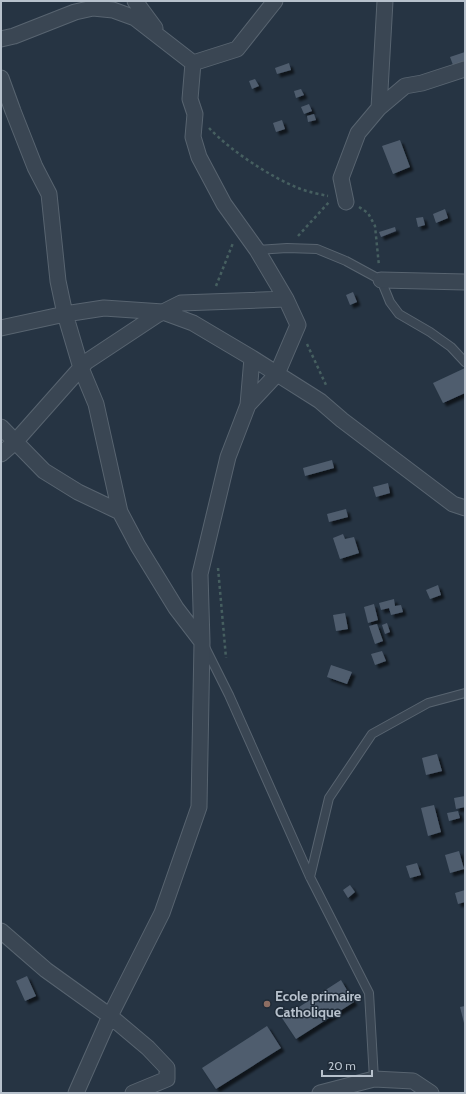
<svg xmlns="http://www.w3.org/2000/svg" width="466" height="1094" viewBox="0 0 466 1094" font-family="Cabin,sans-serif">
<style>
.building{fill:#4f5d6e;filter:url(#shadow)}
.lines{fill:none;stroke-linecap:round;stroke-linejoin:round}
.service-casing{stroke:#586470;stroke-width:10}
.minor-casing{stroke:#586470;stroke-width:17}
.path{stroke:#465f60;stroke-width:2.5;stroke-dasharray:3 3;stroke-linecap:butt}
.service{stroke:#3a4653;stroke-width:8}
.minor{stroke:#3a4653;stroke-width:15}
.education-dot{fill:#8d6e63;stroke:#1f2b38;stroke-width:1.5}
.labels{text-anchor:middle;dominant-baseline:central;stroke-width:3;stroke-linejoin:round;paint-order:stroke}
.poi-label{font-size:14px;font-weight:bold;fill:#b7c1cc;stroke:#1f2b38;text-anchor:start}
</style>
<defs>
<filter id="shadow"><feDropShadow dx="3.5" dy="3.5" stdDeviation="1" flood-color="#0009"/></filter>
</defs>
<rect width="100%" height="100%" fill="#263443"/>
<path class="building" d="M465 52V61L453 65 450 57Z
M289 63 291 70 277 74 275 68Z
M255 79 259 86 252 89 249 81Z
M301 89 304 95 296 98 294 91Z
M309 104 312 111 304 114 301 107Z
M314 114 316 120 308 122 307 116Z
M282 120 285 129 276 132 273 123Z
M400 140 410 167 393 174 382 146Z
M445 209 448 218 436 223 433 214Z
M423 217 425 225 418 227 416 218Z
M395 227 396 231 381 237 379 232Z
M353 292 357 302 350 305 346 295Z
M465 368V393L443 403 433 383Z
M332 460 334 468 305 476 303 468Z
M388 483 390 493 376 497 373 487Z
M346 509 348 517 329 522 327 514Z
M343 534 345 539 354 537 359 553 340 559 333 538Z
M438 585 441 595 430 599 426 590Z
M394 599 395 606 401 605 403 612 391 615 389 608 381 610 379 603Z
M374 604 378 620 368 623 364 607Z
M345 613 348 629 336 631 333 615Z
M387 623 390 632 385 634 382 625Z
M377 624 383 641 375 644 369 626Z
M382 651 386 661 375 665 371 654Z
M331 665 352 672 347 684 327 677Z
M437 754 442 771 426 775 422 758Z
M465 796V807L456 809 454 798Z
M434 805 441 832 428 836 421 808Z
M458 811 460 818 449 821 447 813Z
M459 851 464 869 450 873 445 855Z
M417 863 421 875 410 878 406 866Z
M350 885 355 892 348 898 343 890Z
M465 890V902L458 904 455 893Z
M27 976 36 996 25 1001 16 981Z
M341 980 354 1002 296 1039 282 1018Z
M465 1006V1023H464L460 1007Z
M267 1026 281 1048 216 1089 202 1068Z"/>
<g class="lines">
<g class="service-casing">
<path id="service" d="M257 250 287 248 317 249 346 261 381 280 390 302 399 314 430 332 451 347 465 362
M205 647 229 695 310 877 369 993 374 1079
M310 877 329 798 372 734 428 703 465 693"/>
</g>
<g class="minor-casing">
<path id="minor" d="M135 1 155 28
M1 39 14 36 75 12 93 8 113 10 135 18 193 63 190 99 195 114 193 137 199 157 224 204 257 250 286 299 298 325 277 374 248 405
M193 63 237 49 275 1
M1 78 13 111 35 167 49 194 58 281 65 314 81 368 96 404 120 512
M379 108 385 1
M346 202 341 178 358 133 379 108 405 86 422 83 465 69
M381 280 465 282
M1 328 65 314 104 308 163 312 193 323 252 358 320 401 342 420 453 504 465 508
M1 427 44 471 78 492 120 512 138 546 176 608 202 642
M1 454 15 442 86 362 157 315 181 303 286 299
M1 931 46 970 110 1016 148 1048 167 1068V1079L133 1093
M76 1093 110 1016 162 913 199 807 202 642 200 574 228 457 248 405 252 358
M320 1093 374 1079 413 1081 431 1093"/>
</g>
<path class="path" d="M209 128C231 151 269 176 298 188 308 192 319 194 328 196
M359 207 368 213 375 226 379 266
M298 236 330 201
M216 286 233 243
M307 344 326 385
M218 568 226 658"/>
<use href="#service" class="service"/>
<use href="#minor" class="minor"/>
</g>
<circle class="education-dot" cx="267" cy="1004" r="4"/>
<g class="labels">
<g class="poi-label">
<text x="275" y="996">Ecole primaire<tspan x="275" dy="16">Catholique</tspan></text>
</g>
</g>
<rect width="466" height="1094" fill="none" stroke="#b7c1cc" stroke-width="4"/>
<path d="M322 1070v6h50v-6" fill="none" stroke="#b7c1cc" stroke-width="2"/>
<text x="328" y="1070" font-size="12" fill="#b7c1cc" stroke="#1f2b38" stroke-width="3" paint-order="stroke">20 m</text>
</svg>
